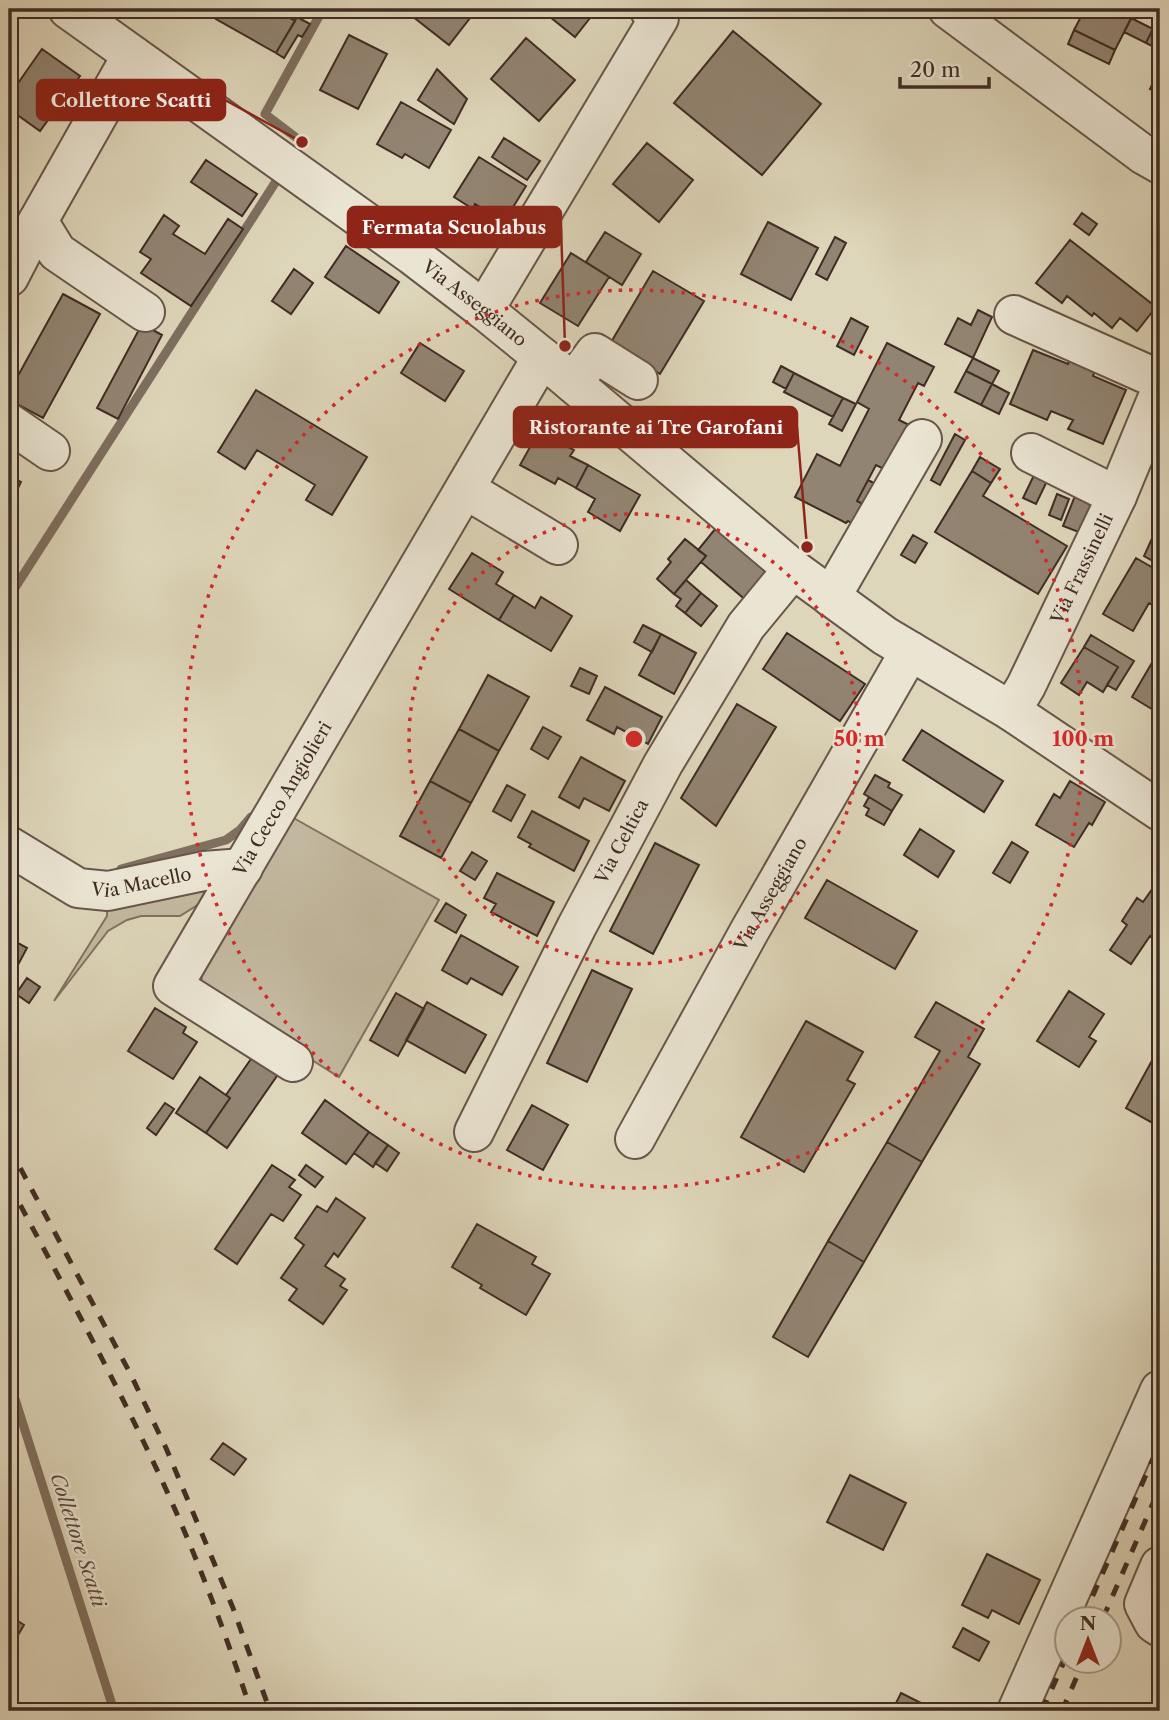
<svg xmlns="http://www.w3.org/2000/svg" width="1169" height="1720" viewBox="0 0 1169 1720" font-family="'Libre Caslon Text',serif">
<style>
.green{fill:#c3b9a0;stroke:#827262;stroke-width:2}
.lines{fill:none;stroke-linecap:round;stroke-linejoin:round}
.stream{stroke:#7e6f5f;stroke-width:9}
.building{fill:#928472;stroke:#402c24;stroke-width:2}
.minor-casing{stroke:#68564a;stroke-width:42}
.minor{stroke:#eae4d2;stroke-width:38}
.rail{stroke:#402c24;stroke-width:5;stroke-dasharray:12 12;stroke-linecap:butt}
.ring{fill:none;stroke:#d62828;stroke-width:3.5;stroke-dasharray:3.5 7}
.labels{text-anchor:middle;dominant-baseline:central;stroke-width:5;stroke-linejoin:round;paint-order:stroke}
.street-label{font-size:18px;fill:#402c24;stroke:#eae4d2}
.water-label{font-size:19px;font-style:italic;fill:#5a483d;stroke:#eae4d2}
.centre{fill:#d62828;stroke:#eae4d2;stroke-width:3.5}
.ring-label{font-size:21px;text-anchor:middle;font-weight:bold;fill:#d62828;stroke:#eae4d2;stroke-width:5;stroke-linejoin:round;paint-order:stroke}
.leader{fill:none;stroke:#8f2418;stroke-width:2.5}
.callout-dot{fill:#8f2418;stroke:#eae4d2;stroke-width:2.5}
.callout{fill:#8f2418;stroke:#8f2418;stroke-width:2.5}
.callout-label{font-size:19px;text-anchor:middle;font-weight:bold;fill:#fff}
</style>
<rect width="100%" height="100%" fill="#ded6ba"/>
<filter id="stains"><feTurbulence type="fractalNoise" baseFrequency=".00286" numOctaves="4"/><feColorMatrix values="0 0 0 0 .2 0 0 0 0 .09 0 0 0 0 .02 0 0 0 .5 -.17"/></filter>
<radialGradient id="worn" r=".72"><stop offset=".6" stop-color="#630" stop-opacity="0"/><stop offset="1" stop-color="#630" stop-opacity=".3"/></radialGradient>
<path class="green" d="M290 816 439 900 339 1077 206 993 201 985 203 966Z
M194 886 205 891 199 904 180 916H141L127 920 108 931 54 1001 107 916V908Z"/>
<g class="lines">
<path class="stream" d="M292 157 302 142 265 114 323 9
M9 597 282 172
M121 869 226 840 240 830 251 817
M9 1380 114 1711"/>
</g>
<path class="building" d="M221 9H274L295 21 276 53 216 19Z
M403 9H477L449 45Z
M540 9H597L575 37Z
M1085 9H1136L1115 50 1074 30Z
M1159 16H1160V50L1146 43Z
M297 17 310 24 302 37 298 35 284 58 276 53Z
M1131 18 1153 29 1146 43 1124 32Z
M1074 30 1115 50 1109 64 1068 44Z
M733 31 821 104 762 175 674 103Z
M349 35 387 54 358 109 320 90Z
M526 38 575 80 539 121 491 79Z
M42 49 80 76 40 131 9 109V96Z
M1160 68V94L1150 89Z
M437 69 467 99 454 124 418 100Z
M401 102 451 130 429 168 405 154 402 158 377 144Z
M504 138 540 161 527 180 492 157Z
M647 143 693 180 659 222 613 184Z
M479 157 526 186 504 222 475 204 473 209 454 197Z
M206 160 257 194 242 216 191 182Z
M9 174 16 178 9 190Z
M1082 213 1097 224 1089 235 1074 224Z
M164 215 179 226 173 234 205 254 228 219 243 229 191 306 141 273 151 259 140 252Z
M768 222 818 248 791 300 741 274Z
M605 232 641 254 622 285 586 262Z
M835 237 846 243 827 280 816 274Z
M1070 240 1156 307 1137 331 1120 318 1112 328 1094 313 1092 316 1067 296 1062 303 1036 283Z
M346 246 399 282 379 313 325 277Z
M571 253 609 277 578 326 540 303Z
M294 269 313 283 291 314 272 301Z
M653 271 704 301 660 374 610 344Z
M63 294 100 314 43 418 9 400V392Z
M978 310 992 317 973 358 945 344 958 318 971 325Z
M851 318 868 327 854 355 837 346Z
M142 324 162 335 118 419 97 408Z
M420 343 464 371 445 401 401 373Z
M887 343 934 367 924 386 918 383 899 420 917 429 894 474 876 465 857 501 874 510 862 529 848 521 846 523 795 497 817 454 840 466 869 409 857 402Z
M1033 350 1068 364 1070 359 1095 370 1093 376 1126 390 1103 444 1068 429 1073 420 1051 411 1047 420 1010 404Z
M973 358 999 371 992 384 966 371Z
M781 366 794 373 786 389 773 382Z
M966 371 992 384 981 405 955 392Z
M794 373 843 398 833 417 784 392Z
M992 384 1009 393 999 414 981 405Z
M256 390 367 457 332 515 306 500 315 485 257 450 245 469 218 452Z
M843 398 856 404 842 431 829 424Z
M539 431 574 450 570 456 588 465 576 488 558 478 555 484 520 465Z
M955 434 965 440 940 485 931 480Z
M980 457 1000 469 991 483 972 471Z
M588 465 640 495 620 531 588 512 595 499 576 488Z
M972 471 991 483 983 496 1067 546 1038 594 935 532Z
M1035 473 1048 479 1036 504 1023 498Z
M9 476 21 482 9 506Z
M868 480 885 489 874 510 857 501Z
M1077 491 1097 499 1084 534 1063 526Z
M1057 494 1069 499 1061 520 1049 515Z
M1159 523H1160V565L1144 556Z
M716 528 771 574 748 602 701 562 706 556 698 550Z
M913 535 927 543 915 563 901 555Z
M685 539 706 556 674 594 657 579 671 562 668 559Z
M472 553 503 572 496 584 514 595 499 620 449 589Z
M1136 558 1155 569 1158 564 1160 565V599L1156 607 1149 603 1133 631 1103 614Z
M686 580 701 593 685 613 676 606 681 599 674 594Z
M701 593 717 606 701 626 685 613Z
M514 595 535 608 541 597 572 616 551 651 499 620Z
M643 625 661 634 652 652 634 642Z
M787 633 865 684 840 721 763 669Z
M661 634 696 653 674 694 639 675Z
M1091 635 1134 661 1116 690 1107 685 1118 667 1084 647Z
M1084 647 1118 667 1103 692 1087 682 1079 695 1061 683Z
M1160 649V714L1132 697Z
M580 668 597 676 589 694 571 686Z
M488 675 529 697 499 751 459 729Z
M605 687 662 717 648 744 617 727 614 734 587 720Z
M737 704 776 727 716 826 681 798Z
M543 727 561 737 548 759 531 749Z
M459 729 499 751 471 803 430 781Z
M922 730 1003 781 984 812 903 760Z
M581 757 625 781 609 811 584 798 579 808 559 797Z
M875 775 890 783 888 787 902 795 892 811 864 794Z
M430 781 471 803 441 858 400 836Z
M1070 781 1105 802 1092 825 1089 823 1074 847 1036 825 1054 794 1060 798Z
M507 785 525 795 511 821 493 811Z
M869 797 892 811 884 825 866 815 869 809 864 806Z
M532 811 589 841 574 871 529 847 531 844 518 837Z
M920 829 954 851 938 877 904 855Z
M1012 842 1028 852 1010 883 993 873Z
M655 843 699 865 653 954 610 931Z
M472 852 487 861 475 880 460 871Z
M497 873 554 902 537 936 491 912 496 904 484 898Z
M827 880 917 931 895 969 805 918Z
M1153 888 1160 893V935L1156 941 1150 936 1131 964 1110 950 1127 925 1122 921 1137 898 1143 902Z
M446 903 466 915 456 933 435 921Z
M9 934 18 939 16 942 27 948 12 976 9 974Z
M461 935 518 967 502 995 471 978 467 984 442 970Z
M592 970 632 989 587 1082 547 1063Z
M27 978 40 987 29 1003 16 994Z
M1069 991 1104 1014 1089 1037 1096 1041 1079 1067 1037 1041Z
M396 993 424 1009 398 1056 370 1040Z
M427 1002 486 1035 465 1073 406 1040Z
M936 1002 984 1029 968 1057 980 1064 922 1162 887 1142 940 1051 915 1037Z
M155 1008 186 1027 183 1033 197 1042 173 1079 128 1051Z
M806 1021 863 1052 847 1080 855 1084 804 1172 741 1137Z
M1160 1046V1104L1151 1122 1126 1108Z
M253 1056 279 1073 227 1148 206 1133 230 1098 226 1095Z
M200 1077 230 1098 206 1133 176 1113Z
M325 1100 369 1132 346 1164 302 1133Z
M165 1103 174 1109 156 1135 147 1128Z
M532 1105 568 1125 543 1170 507 1150Z
M369 1132 388 1145 373 1167 354 1153Z
M887 1142 922 1162 864 1262 828 1241Z
M388 1145 399 1153 387 1171 375 1163Z
M272 1165 295 1180 289 1187 301 1195 283 1221 271 1214 237 1264 215 1249Z
M306 1165 323 1177 315 1187 299 1175Z
M336 1198 365 1218 338 1257 334 1253 325 1266 345 1279 340 1286 347 1290 323 1324 289 1300 297 1289 281 1278 304 1245 295 1238 317 1206 327 1212Z
M477 1224 536 1257 532 1264 550 1274 526 1315 480 1288 482 1285 452 1267Z
M828 1241 864 1262 808 1357 773 1337Z
M223 1443 246 1459 234 1475 211 1459Z
M850 1475 906 1503 883 1550 827 1522Z
M987 1554 1040 1580 1019 1624 992 1610 988 1618 962 1605Z
M9 1615 24 1625 9 1650Z
M963 1628 989 1642 979 1661 953 1647Z
M901 1693 921 1703 917 1711H907L895 1705Z
M895 1705 907 1711H891Z"/>
<g class="lines">
<g class="minor-casing">
<g id="minor">
<path id="s1" d="M68 9 412 255 484 310 542 357 793 569 885 636 1011 711 1160 811"/>
<path d="M948 9 1144 155 1160 164"/>
<path d="M38 221 132 55"/>
<path d="M9 277 38 221 57 252 145 312"/>
<path d="M484 310 659 18 649 9"/>
<path d="M1014 315 1160 380"/>
<path d="M573 383 595 353 638 380"/>
<path d="M9 423 50 451"/>
<path d="M1031 453 1117 496"/>
<path d="M465 489 558 545"/>
<path d="M831 597 922 439"/>
<path id="s2" d="M1011 711 1026 686 1117 496 1160 392"/>
<path id="s3" d="M9 846 78 888 108 891 204 871 243 868"/>
<path id="s4" d="M293 1062 173 986 542 357"/>
<path id="s5" d="M474 1132 577 926 663 764 746 626 793 569"/>
<path id="s6" d="M635 1139 750 930 910 651"/>
<path d="M1160 1566 1144 1604 1154 1623 1160 1627"/>
<path d="M1017 1711 1160 1390"/>
</g>
</g>
<use href="#minor" class="minor"/>
<path class="rail" d="M9 1147 130 1373 166 1448 233 1608 270 1711
M9 1184C56 1272 104 1359 147 1449 188 1533 222 1622 251 1711
M1083 1618 1160 1443
M1103 1618 1160 1487
M1042 1711 1068 1653
M1062 1711 1084 1660"/>
</g>
<g class="ring">
<circle cx="634" cy="739" r="225"/>
<circle cx="634" cy="739" r="449"/>
</g>
<g class="labels">
<g class="street-label">
<text stroke="none"><textPath href="#s1" startOffset="502">Via Asseggiano</textPath></text>
<text stroke="none"><textPath href="#s2" startOffset="159">Via Frassinelli</textPath></text>
<text stroke="none"><textPath href="#s4" startOffset="359">Via Cecco Angiolieri</textPath></text>
<text stroke="none"><textPath href="#s5" startOffset="326">Via Celtica</textPath></text>
<text stroke="none"><textPath href="#s3" startOffset="145">Via Macello</textPath></text>
<text stroke="none"><textPath href="#s6" startOffset="280">Via Asseggiano</textPath></text>
</g>
<g class="water-label">
<text transform="translate(78 1540) rotate(72)">Collettore Scatti</text>
</g>
</g>
<circle cx="634" cy="739" r="10" class="centre"/>
<g class="ring-label">
<text x="859" y="746">50 m</text>
<text x="1083" y="746">100 m</text>
</g>
<path class="leader" d="M302 142L225 100M565 346L561 227M807 547L797 427"/>
<g class="callout-dot">
<circle cx="302" cy="142" r="7"/>
<circle cx="565" cy="346" r="7"/>
<circle cx="807" cy="547" r="7"/>
</g>
<g class="callout">
<rect x="37" y="80" width="188" height="40" rx="7"/>
<rect x="348" y="207" width="213" height="40" rx="7"/>
<rect x="514" y="407" width="283" height="40" rx="7"/>
</g>
<g class="callout-label">
<text x="131" y="107">Collettore Scatti</text>
<text x="454" y="234">Fermata Scuolabus</text>
<text x="656" y="434">Ristorante ai Tre Garofani</text>
</g>
<rect width="1169" height="1720" fill="none" stroke="#ded6ba" stroke-width="35"/>
<rect x="10" y="10" width="1148" height="1699" fill="none" stroke="#402c24" stroke-width="3.5"/>
<rect x="18" y="18" width="1134" height="1685" fill="none" stroke="#402c24" stroke-width="2"/>
<g transform="translate(1088 1640)"><circle r="33" fill="#eae4d2" stroke="#a69a8c" stroke-width="2"/>
<path d="M0-5L12 26L0 18L-12 26Z" fill="#8f2418"/>
<text y="-10" font-size="19" font-weight="bold" text-anchor="middle" fill="#402c24">N</text>
</g>
<path d="M900 77v10h89v-10" fill="none" stroke="#402c24" stroke-width="3.5"/>
<text x="910" y="77" font-size="21" fill="#402c24" stroke="#eae4d2" stroke-width="5" paint-order="stroke">20 m</text>
<rect width="100%" height="100%" filter="url(#stains)"/>
<rect width="100%" height="100%" fill="url(#worn)"/>
</svg>
